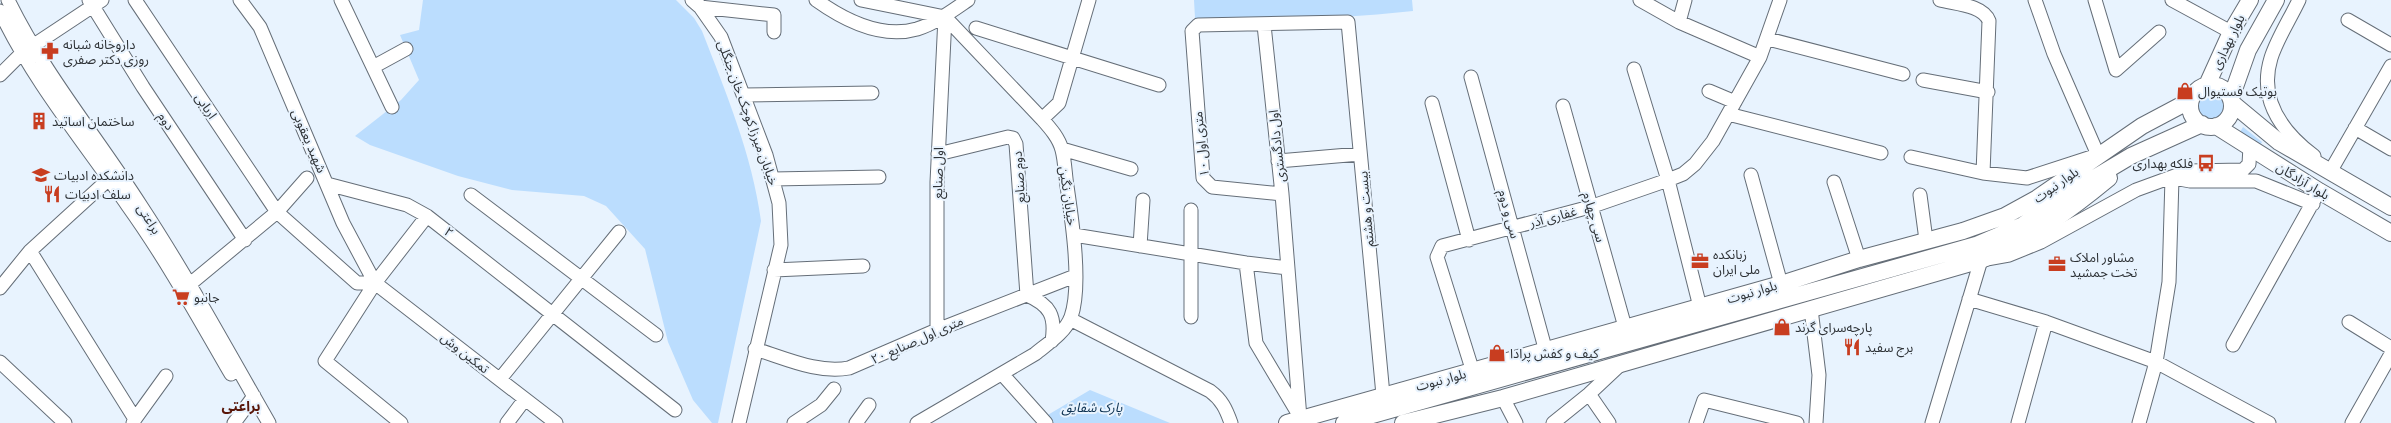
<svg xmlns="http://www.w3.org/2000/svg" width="2391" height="423" viewBox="0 0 2391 423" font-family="'IBM Plex Serif','Noto Sans Arabic',serif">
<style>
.green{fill:#bbddfe}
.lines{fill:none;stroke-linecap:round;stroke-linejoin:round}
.minor-casing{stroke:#656e78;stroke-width:15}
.major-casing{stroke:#656e78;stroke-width:18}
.minor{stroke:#fff;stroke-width:13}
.major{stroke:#fff;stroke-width:16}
.labels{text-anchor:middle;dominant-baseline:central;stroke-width:4;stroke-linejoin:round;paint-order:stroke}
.street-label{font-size:13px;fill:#2e3236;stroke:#e8f3fe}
.poi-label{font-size:13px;fill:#2e3236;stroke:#e8f3fe;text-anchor:start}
.park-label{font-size:13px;font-style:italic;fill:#0b3050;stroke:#e8f3fe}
.neighbourhood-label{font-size:14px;font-weight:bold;fill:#581508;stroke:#e8f3fe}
</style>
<rect width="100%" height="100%" fill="#e8f3fe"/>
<path class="green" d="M423 0H676L694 18 702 31C726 93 752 154 761 221L718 423H712L693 400 668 342 645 249 606 206 584 196 512 190 458 176 370 145 355 136 401 100 419 80 400 35 419 30Z
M1194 0H1412L1413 11C1340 19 1268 21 1195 18Z
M2196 106a15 15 0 1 1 30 0a15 15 0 1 1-30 0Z
M2243 127 2262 142 2260 146 2239 134Z
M1090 390 1170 423H1053L1046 416Z"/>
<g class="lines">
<g class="minor-casing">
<path id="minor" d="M8 0C44 74 97 137 141 206 187 276 227 350 269 423
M89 0 143 87 245 240
M135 0 277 212 357 283H375
M240 0 260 27 343 223 375 283 556 423
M341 0 392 107
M692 0 700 7 721 37 766 155 779 203 781 245 739 423
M816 0C844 20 882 39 917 29 936 23 952 11 968 0
M861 0 945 17 1042 119C1050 128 1059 138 1062 150 1065 161 1065 174 1067 186 1072 220 1082 286 1071 317 1065 333 1047 344 1035 354L917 423
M1640 0 1679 22 1760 57
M1940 0C1955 4 1983 5 1989 21L1983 173
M2095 0 2116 70 2159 32
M2172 0 2231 32
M2299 0C2290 19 2277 39 2271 58 2258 100 2282 132 2314 156
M697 2 700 7 774 15V32
M0 11C33 81 84 142 128 206 166 259 198 317 231 374
M2348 20 2391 45
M1679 22 1685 0
M1264 25 1282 194 1300 418
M976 28 1159 85
M1768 39 1903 74
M373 67 406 49
M0 75 22 53 102 0
M1471 77 1548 359
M1923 80 1988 92
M1709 91 1735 102
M743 95 872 93
M1432 103 1469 240
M1563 106 1625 327
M1728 114 1881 153
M1042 119 1059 103 1089 0
M2355 128 2391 149
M1062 149 1131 169
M938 154 1008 137 1013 138 1016 144 1027 295C1050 305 1056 316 1052 341
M1911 157 1983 173 2027 178 2098 155 2054 54 2035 0
M1278 161 1360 154
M2330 172 2391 66
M1751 175 1781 284
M2174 178 2190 181H2256L2313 204
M773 179 879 177
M1834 182 1859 259
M327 184 407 205 427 216 675 410
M1282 194 1212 187 1203 178 1192 31 1198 25 1348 22 1383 395
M471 195 656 335
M1920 195 1926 240
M1191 210V317
M1074 235 1246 263 1288 268
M1140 246 1143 200
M30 251 135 419 133 423
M1246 263 1256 343 1299 415
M774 270 863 266
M0 288 30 251 110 178
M184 289 277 212 307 178
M1969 299 2046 322 2156 362 2269 423
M1700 307 1668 180 1683 174 1695 164 1713 141 1760 57 1780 0
M1811 309 1819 375 1816 423
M1070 319 1210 391C1222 400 1226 409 1231 423
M2349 322 2391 348
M937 330V182L945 17
M2233 345 2319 191
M755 349C785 358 818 374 849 368L937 330 1075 276
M0 362 65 423
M1473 372 1437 257 1442 246 1590 207 1668 180 1634 69
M1003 375 1046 423
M500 379 619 232
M1589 394 1609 423
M1503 398 1516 423
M135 419 166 376
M234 423 254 396
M401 423 325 361 375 283 427 216
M507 423 525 399
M794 423 821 405 834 389
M856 423 869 405
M1553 423 1589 394 1621 364
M1696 423 1704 400 1797 423
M1932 423 1981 260 2009 255 2041 242 2136 190 2188 171 2243 170 2249 164 2250 147
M2018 423 2046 322
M2139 423 2156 362 2169 282 2172 178
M2352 423 2391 354"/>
</g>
<g class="major-casing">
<path id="major" d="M2207 85 2231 32 2250 0
M2190 106a21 21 0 1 1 42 0a21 21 0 1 1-42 0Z
M2231 98 2248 50 2276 0
M2232 103 2279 142 2391 207
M2216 126 2319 191 2391 233
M1287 423 1781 284 1859 259 1963 231 2005 216 2036 199 2142 126 2191 100
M1344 423 1976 245 2023 225 2084 184 2131 156 2202 124
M1403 423 1503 398 1981 260C2029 240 2069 211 2109 178"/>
</g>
<use href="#minor" class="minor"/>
<use href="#major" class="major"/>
</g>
<defs>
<g id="pharmacy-bare" transform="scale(1.38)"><path d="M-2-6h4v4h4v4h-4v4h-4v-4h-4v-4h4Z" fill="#c83d20" stroke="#e8f3fe" stroke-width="2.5" paint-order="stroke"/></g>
<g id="shop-bare" transform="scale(1.38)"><path d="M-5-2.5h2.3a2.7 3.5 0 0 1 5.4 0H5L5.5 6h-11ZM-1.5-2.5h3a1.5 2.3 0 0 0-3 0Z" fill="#c83d20" stroke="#e8f3fe" stroke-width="2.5" paint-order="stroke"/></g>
<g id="building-bare" transform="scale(1.38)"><path d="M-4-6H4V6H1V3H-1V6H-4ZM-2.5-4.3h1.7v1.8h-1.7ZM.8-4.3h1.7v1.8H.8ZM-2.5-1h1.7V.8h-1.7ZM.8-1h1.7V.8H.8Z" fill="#c83d20" stroke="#e8f3fe" stroke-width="2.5" paint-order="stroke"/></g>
<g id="bus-bare" transform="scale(1.38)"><path d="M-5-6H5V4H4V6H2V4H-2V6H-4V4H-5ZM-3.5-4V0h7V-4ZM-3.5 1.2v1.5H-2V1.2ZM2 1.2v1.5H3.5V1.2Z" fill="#c83d20" stroke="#e8f3fe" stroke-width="2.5" paint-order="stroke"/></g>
<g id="university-bare" transform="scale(1.38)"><path d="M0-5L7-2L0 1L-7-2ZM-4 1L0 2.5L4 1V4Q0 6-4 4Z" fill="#c83d20" stroke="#e8f3fe" stroke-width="2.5" paint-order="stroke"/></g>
<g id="restaurant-bare" transform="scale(1.38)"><path d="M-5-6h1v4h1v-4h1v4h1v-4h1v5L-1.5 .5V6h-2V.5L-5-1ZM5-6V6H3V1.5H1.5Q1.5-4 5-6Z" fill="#c83d20" stroke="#e8f3fe" stroke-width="2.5" paint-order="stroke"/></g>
<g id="office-bare" transform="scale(1.38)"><path d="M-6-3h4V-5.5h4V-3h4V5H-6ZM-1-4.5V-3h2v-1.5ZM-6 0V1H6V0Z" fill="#c83d20" stroke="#e8f3fe" stroke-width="2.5" paint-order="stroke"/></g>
<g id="supermarket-bare" transform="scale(1.38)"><path d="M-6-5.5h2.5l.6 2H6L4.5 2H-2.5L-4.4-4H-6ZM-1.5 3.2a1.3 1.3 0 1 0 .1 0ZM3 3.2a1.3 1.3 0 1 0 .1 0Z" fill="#c83d20" stroke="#e8f3fe" stroke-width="2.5" paint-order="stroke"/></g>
</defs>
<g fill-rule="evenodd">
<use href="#pharmacy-bare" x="50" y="51"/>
<use href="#shop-bare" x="2185" y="91"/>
<use href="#building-bare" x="39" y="121"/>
<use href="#bus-bare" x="2206" y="163"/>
<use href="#university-bare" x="41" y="175"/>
<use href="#restaurant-bare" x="52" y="194"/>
<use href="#office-bare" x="1700" y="261"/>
<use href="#office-bare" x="2057" y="264"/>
<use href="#supermarket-bare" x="181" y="297"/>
<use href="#shop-bare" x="1782" y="327"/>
<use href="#restaurant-bare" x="1852" y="347"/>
<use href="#shop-bare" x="1497" y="353"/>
</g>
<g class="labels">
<g class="street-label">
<text transform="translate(2228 42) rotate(-64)">بلوار بهداری</text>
<text transform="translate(206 106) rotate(56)">اربابی</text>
<text transform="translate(748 113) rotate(70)">خیابان میرزا کوچک خان جنگلی</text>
<text transform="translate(166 121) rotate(56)">دوم</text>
<text transform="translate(309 141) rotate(67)">شهید یعقوبی</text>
<text transform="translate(1201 144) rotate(-96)">۱۰ متری اول</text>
<text transform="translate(1277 146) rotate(-96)">اول دادگستری</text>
<text transform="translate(938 173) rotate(-89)">اول صنایع</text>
<text transform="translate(1019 177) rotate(-94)">دوم صنایع</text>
<text transform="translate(2303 181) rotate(31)">بلوار آزادگان</text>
<text transform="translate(2056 185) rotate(-35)">بلوار نبوت</text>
<text transform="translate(1068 196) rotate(82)">خیابان نگین</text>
<text transform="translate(1366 209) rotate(-95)">بیست و هشتم</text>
<text transform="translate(1509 214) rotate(75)">سی و دوم</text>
<text transform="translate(1553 217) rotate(-15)">غفاری آذر</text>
<text transform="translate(1594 217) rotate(74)">سی چهارم</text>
<text transform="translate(149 219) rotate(58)">براعتی</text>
<text transform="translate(449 232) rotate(38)">۲</text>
<text transform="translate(1752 292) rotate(-16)">بلوار نبوت</text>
<text transform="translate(917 340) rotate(-24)">۲۰ متری اول صنایع</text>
<text transform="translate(465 353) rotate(38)">تمکین وش</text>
<text transform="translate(1441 380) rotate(-15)">بلوار نبوت</text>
</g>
<g class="poi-label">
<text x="63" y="44">داروخانه شبانه<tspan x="63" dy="15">روزی دکتر صفری</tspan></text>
<text x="2198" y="91">بوتیک فستیوال</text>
<text x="52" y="121">ساختمان اساتید</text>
<text x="2193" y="163" text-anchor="end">فلکه بهداری</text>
<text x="54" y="175">دانشکده ادبیات</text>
<text x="65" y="194">سلف ادبیات</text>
<text x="1713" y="254">زبانکده<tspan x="1713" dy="15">ملی ایران</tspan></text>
<text x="2070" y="257">مشاور املاک<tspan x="2070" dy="15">تخت جمشید</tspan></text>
<text x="194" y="297">جانبو</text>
<text x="1795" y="327">پارچه‌سرای گرند</text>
<text x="1865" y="347">برج سفید</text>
<text x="1510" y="353">کیف و کفش پرادا</text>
</g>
<g class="park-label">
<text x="1092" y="407">پارک شقایق</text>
</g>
<g class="neighbourhood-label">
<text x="241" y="406">براعتی</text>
</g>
</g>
</svg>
